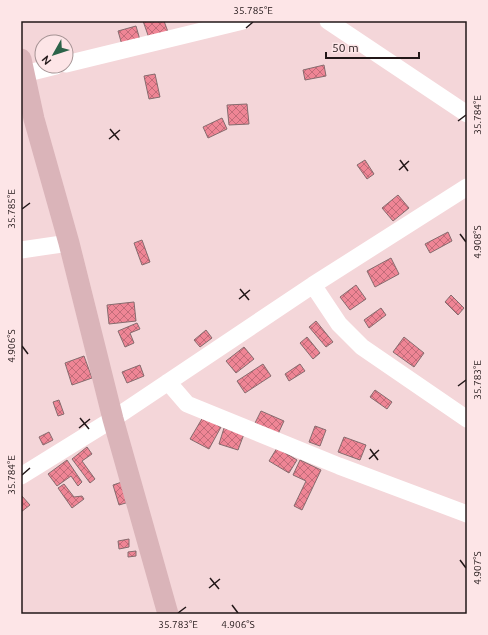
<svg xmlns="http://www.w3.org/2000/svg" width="488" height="635" viewBox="0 0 488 635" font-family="Ubuntu,sans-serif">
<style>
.building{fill:url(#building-cross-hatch);stroke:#866b6e}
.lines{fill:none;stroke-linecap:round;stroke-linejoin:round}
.minor{stroke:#fff;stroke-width:17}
.major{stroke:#dab4b9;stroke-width:21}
.ticks{fill:none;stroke:#221718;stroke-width:1.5}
.neatline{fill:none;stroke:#221718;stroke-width:1.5}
.ticks-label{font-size:10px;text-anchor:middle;fill:#221718}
</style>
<defs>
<pattern id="building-cross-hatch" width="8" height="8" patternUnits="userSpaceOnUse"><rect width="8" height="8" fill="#ef8595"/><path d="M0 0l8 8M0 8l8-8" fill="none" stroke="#c16c79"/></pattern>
</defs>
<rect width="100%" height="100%" fill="#f4d6d9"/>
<path class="building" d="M143 21H164L168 32 149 38Z
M136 26 140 40 122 45 118 31Z
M324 65 326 76 305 80 303 70Z
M155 74 160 97 149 99 144 76Z
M247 104 249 124 229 125 227 105Z
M222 118 227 129 208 138 203 127Z
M365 160 374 174 367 179 357 165Z
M398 195 409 208 393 221 382 208Z
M448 232 452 241 430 253 425 244Z
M142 240 150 262 142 265 134 243Z
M391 258 399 274 375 287 367 271Z
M356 285 366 299 350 310 340 297Z
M451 295 464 308 458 315 445 302Z
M134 302 136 321 109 324 107 305Z
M381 308 386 315 369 328 364 320Z
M316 321 333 342 326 347 309 327Z
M137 323 140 329 130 333 134 343 125 347 118 331Z
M206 330 212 338 200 347 194 340Z
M307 337 320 353 313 359 300 343Z
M404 337 424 353 414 367 393 352Z
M244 347 254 359 236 373 226 361Z
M84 356 92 378 72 385 65 363Z
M263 364 271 376 245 393 237 381Z
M300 364 305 371 289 381 285 374Z
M140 365 144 376 127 383 122 372Z
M375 390 392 402 387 409 370 397Z
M59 400 64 414 58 416 53 402Z
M261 411 284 421 278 434 255 423Z
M203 417 221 427 209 449 190 439Z
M315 426 326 430 320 446 309 442Z
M224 428 244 434 238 450 219 444Z
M49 432 53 440 43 445 39 437Z
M344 437 366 445 360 460 338 452Z
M87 447 92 454 82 461 95 479 90 483 72 459Z
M277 448 297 460 289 473 269 461Z
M67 460 82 482 78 486 71 476 57 486 48 474Z
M300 460 321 470 302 510 294 506 306 481 293 475Z
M122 482 129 502 119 505 113 485Z
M64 484 74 497 82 496 84 499 72 508 58 488Z
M21 495 30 505 21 512Z
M129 539V547L119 549 118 541Z
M136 551V556L128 557V552Z"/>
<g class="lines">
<path class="minor" d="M328 21 467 114
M66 64 243 21
M24 74 56 66
M21 250 69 243
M313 285 339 324 362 347 467 419
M168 382 187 404 339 466 467 514
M21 476 113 419 313 285 467 187"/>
<path class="major" d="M21 59 34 119 69 243 113 419 168 614"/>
</g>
<path class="ticks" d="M246 28 253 22M458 121 466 115M110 129 119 140M109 139 120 130M400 160 408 171M399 170 409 161M22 209 30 203M460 234 466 242M240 289 249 300M239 299 250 290M22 346 28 354M458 386 466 380M80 418 89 429M79 428 90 419M370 449 378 460M369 459 379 450M22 475 30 468M460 560 466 568M210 578 219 589M209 588 220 579M232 605 238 613M178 613 186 607"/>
<rect width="488" height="635" fill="none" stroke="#fde5e7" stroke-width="44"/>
<g transform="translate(54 54) rotate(231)"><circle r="19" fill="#fde5e7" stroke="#a59394"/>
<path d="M0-3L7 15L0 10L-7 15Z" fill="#2c6349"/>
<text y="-6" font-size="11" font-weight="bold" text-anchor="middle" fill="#221718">N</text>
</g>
<path d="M326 52v6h93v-6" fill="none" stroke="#221718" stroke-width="2"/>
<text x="332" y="52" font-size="12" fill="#221718" stroke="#fde5e7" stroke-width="3" paint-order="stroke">50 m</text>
<rect x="22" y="22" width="444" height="591" class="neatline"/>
<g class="ticks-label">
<text x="253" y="14">35.785°E</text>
<text transform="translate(477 115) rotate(-90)" y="4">35.784°E</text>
<text transform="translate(11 209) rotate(-90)" y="4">35.785°E</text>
<text transform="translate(477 242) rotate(-90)" y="4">4.908°S</text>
<text transform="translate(11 346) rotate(-90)" y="4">4.906°S</text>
<text transform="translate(477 380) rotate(-90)" y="4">35.783°E</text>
<text transform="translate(11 475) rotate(-90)" y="4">35.784°E</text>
<text transform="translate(477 568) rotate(-90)" y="4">4.907°S</text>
<text x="178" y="628">35.783°E</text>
<text x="238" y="628">4.906°S</text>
</g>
</svg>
